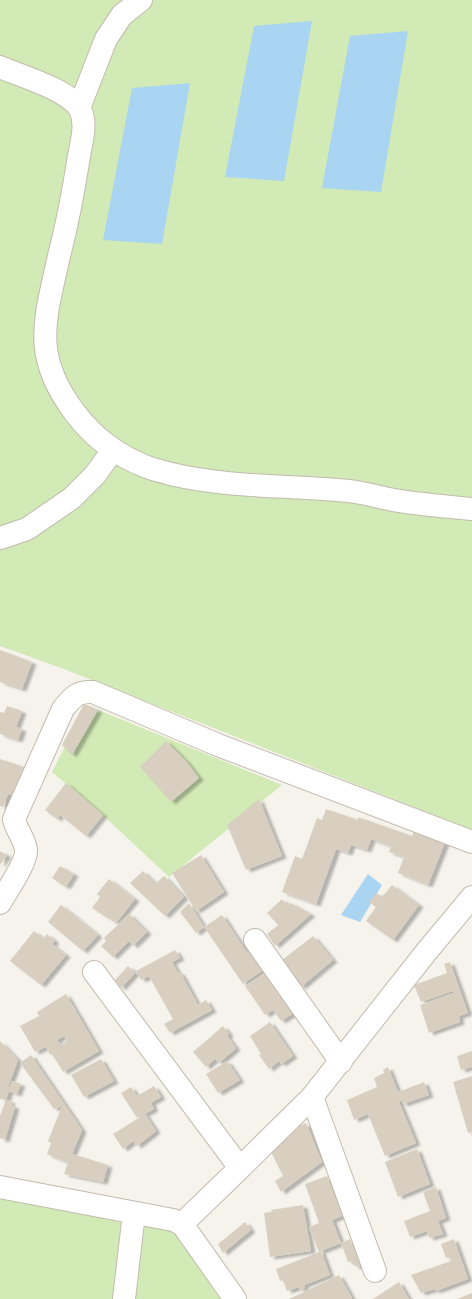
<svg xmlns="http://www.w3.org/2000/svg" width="472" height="1299" viewBox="0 0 472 1299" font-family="Lato,sans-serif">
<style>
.green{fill:#d2eab5}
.water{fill:#a9d4f2}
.building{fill:#d8cfc1;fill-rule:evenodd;filter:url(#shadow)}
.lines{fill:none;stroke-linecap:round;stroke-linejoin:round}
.minor-casing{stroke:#c2bbae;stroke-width:24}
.minor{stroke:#fff;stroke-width:22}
</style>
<defs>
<filter id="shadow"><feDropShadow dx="4.5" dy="2.5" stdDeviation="1" flood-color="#0004"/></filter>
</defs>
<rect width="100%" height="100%" fill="#f6f3ec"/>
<path class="green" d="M0 0H472V830L64 669 0 646Z
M86 705 282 785 169 877 107 819 52 772Z
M0 1197 181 1225 232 1299H0Z"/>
<path class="water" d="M312 21 284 181 225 177 254 26Z
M408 31 381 192 322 188 350 36Z
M190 83 162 244 103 240 132 88Z
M368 874 382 885 360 922 341 915Z"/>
<path class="building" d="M0 650 32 662 22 689 0 682Z
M84 704 98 710 72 755 62 745Z
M7 706 22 711 16 727 22 729 18 740 0 734V712L4 713Z
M166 741 186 761 199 778 171 802 140 767Z
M0 759 24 767 13 795 8 794 3 807 0 806Z
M66 783 103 815 86 836 60 815 57 819 45 810Z
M259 799 282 856 246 870 227 825Z
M326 809 358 820V817L412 836 415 828 446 840 428 885 398 873 404 857 389 852 391 846 371 839 367 850 351 845 348 853 336 849 316 904 282 892 295 856 302 859 317 818 322 820Z
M0 851 7 855 0 865Z
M201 855 224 892 196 911 172 873Z
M60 866 74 874 66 887 52 878Z
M143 871 155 884 164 876 184 897 165 916 130 883Z
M109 879 135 899 116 923 92 908 100 897 97 894Z
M392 885 419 905 393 940 366 921 376 907 369 902 376 893 382 897Z
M282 899 288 906 291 903 311 914 275 946 267 934 278 925 267 913Z
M189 903 204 927 196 933 180 912Z
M61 905 98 935 83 951 48 922Z
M129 914 147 932 133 946 129 941 113 957 101 946 106 941 104 938Z
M222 915 247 953 258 946 270 965 243 984 204 927Z
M34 931 46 941 44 938 47 934 55 941 52 944 66 955 41 985 10 961Z
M313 936 333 960 301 987 281 961Z
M175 950 180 958 172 962 178 973 180 972 198 1005 206 1000 212 1010 170 1033 164 1024 173 1019 155 987 149 976 141 980 136 971Z
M450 962 468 1013 459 1016 460 1022 429 1033 420 1005 454 993 453 991 421 1002 414 985 447 973 444 964Z
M128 966 135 973 121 988 115 980Z
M272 968 300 1009 281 1021 273 1010 265 1015 245 986Z
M66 994 99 1051 63 1072 52 1054 50 1055 46 1047 35 1052 20 1026 39 1016 37 1012ZM64 1036 67 1041 61 1045 57 1040Z
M270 1022 293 1056 281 1064 279 1061 269 1069 259 1055 261 1054 250 1036Z
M223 1026 229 1034 227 1036 236 1048 219 1063 215 1059 206 1067 193 1052Z
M0 1041 18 1060 8 1087H10L12 1081 21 1084 17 1094 9 1091 6 1100 11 1101 10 1104 15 1107 5 1140 0 1138V1116L6 1100 0 1099Z
M472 1051V1067L461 1070 457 1056Z
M31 1055 82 1130 72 1154 108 1165 103 1182 64 1174 68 1163 47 1154 51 1143 48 1141 62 1106 54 1109 20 1063Z
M101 1059 114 1081 84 1097 71 1075Z
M227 1061 240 1080 218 1093 206 1074Z
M388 1067 398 1092 424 1082 429 1095 403 1104 401 1100 399 1102 416 1143 385 1156 368 1114 354 1120 347 1100 377 1087 374 1078 384 1073 383 1070Z
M472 1076V1132L468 1133 453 1082Z
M154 1086 161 1097 151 1103 154 1109 137 1118 121 1093 131 1087 137 1096Z
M145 1114 156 1131 137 1146 133 1141 123 1149 113 1134Z
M306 1123 322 1162 281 1192 275 1181 283 1176 271 1152 296 1127Z
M417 1149 430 1184 398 1197 385 1162Z
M327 1176 342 1216 332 1220 341 1243 321 1251 330 1275 304 1285 305 1288 300 1290 299 1287 287 1291 283 1280 280 1281 276 1269 319 1252 309 1227 319 1223 305 1184Z
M436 1187 446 1218 438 1221 443 1234 429 1238 427 1231 410 1237 404 1221 430 1211 423 1192Z
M303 1205 311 1251 270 1257 264 1213 272 1212 271 1210Z
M245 1222 251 1230 223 1253 218 1244Z
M350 1239 360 1265 355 1267 353 1261 348 1262 341 1243Z
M454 1239 468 1279 436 1291 435 1289 421 1293 411 1275 451 1261 450 1257 446 1258 441 1244Z
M339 1275 352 1298 350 1299H289Z
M399 1282 409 1299H373Z
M472 1293V1299H457Z"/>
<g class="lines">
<g class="minor-casing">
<path id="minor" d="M0 67C21 76 69 90 80 109 88 125 80 146 78 162 73 194 67 225 59 256 45 320 31 355 75 413 94 438 118 456 147 467 155 470 163 472 171 474 230 488 289 485 349 491 368 493 387 500 406 502 428 505 450 507 472 509
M79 108 106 39 122 15 141 0
M0 538 27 529 72 498 95 475 113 450
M0 903C6 892 27 862 26 850 25 839 16 830 14 819L63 709C73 697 77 691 93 692L218 745 472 842
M255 940 341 1062
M94 972 240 1168 182 1224
M312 1097 375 1271
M240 1168 312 1097 427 951 472 897
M0 1187 173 1220 182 1224 235 1299
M124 1299 134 1213"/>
</g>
<use href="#minor" class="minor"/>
</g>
</svg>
